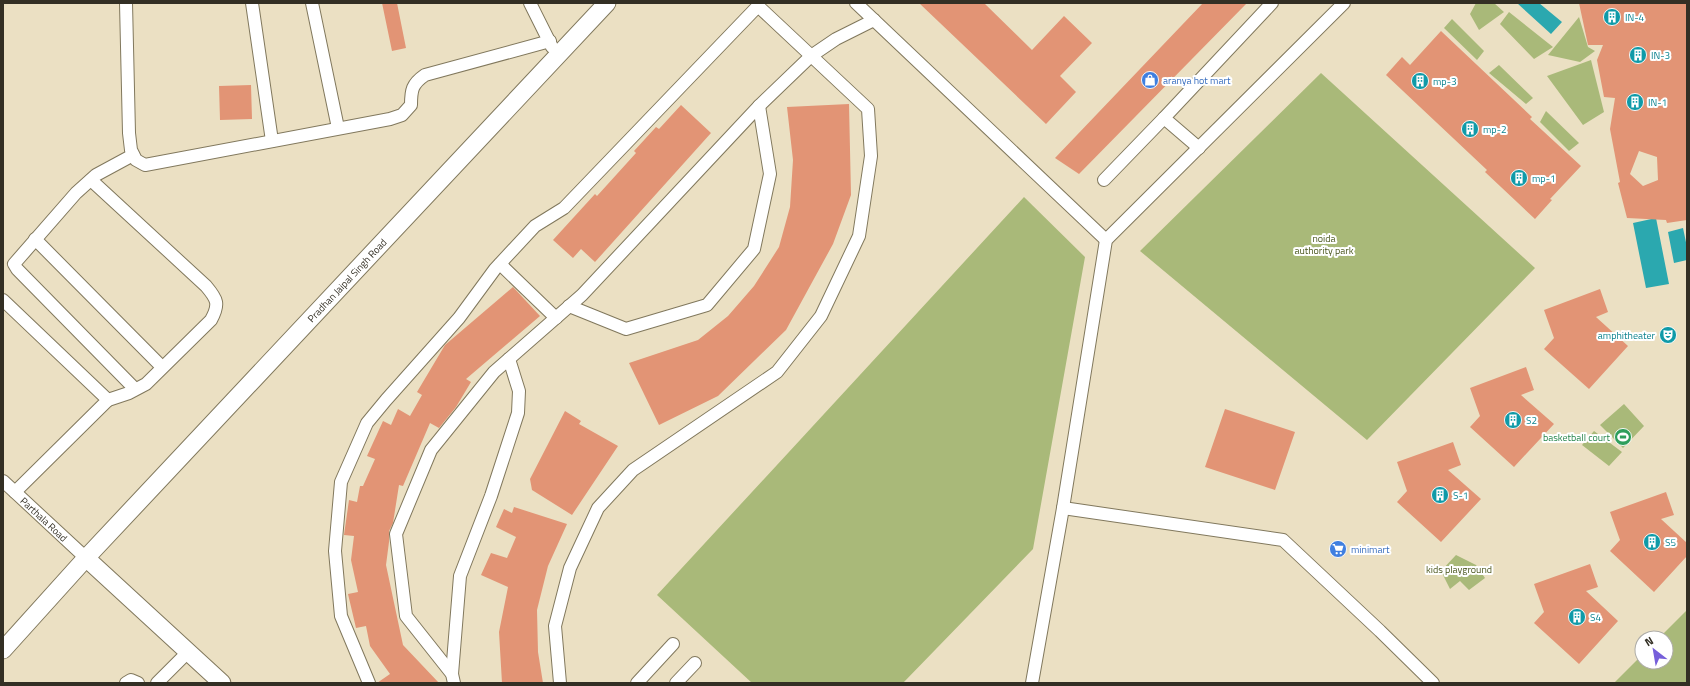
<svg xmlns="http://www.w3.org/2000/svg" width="1690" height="686" viewBox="0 0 1690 686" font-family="'Titillium Web',sans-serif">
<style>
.green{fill:#a9b979}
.water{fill:#2ba8af}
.building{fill:#e29475;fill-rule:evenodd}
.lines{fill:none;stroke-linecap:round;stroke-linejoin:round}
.street-casing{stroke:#81785d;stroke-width:14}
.secondary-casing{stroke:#81785d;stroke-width:19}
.street{stroke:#fff;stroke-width:12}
.secondary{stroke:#fff;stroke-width:17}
.labels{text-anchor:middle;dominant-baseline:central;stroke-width:4;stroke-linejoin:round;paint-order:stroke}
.culture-label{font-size:10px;fill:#0d838f;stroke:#fff;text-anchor:start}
.shop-label{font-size:10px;fill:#366cbe;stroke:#fff;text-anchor:start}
.park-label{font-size:10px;fill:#4a561e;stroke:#fff}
.street-label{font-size:10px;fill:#332f24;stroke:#fff}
.leisure-label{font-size:10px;fill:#27864d;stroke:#fff;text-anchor:end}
</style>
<rect width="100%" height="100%" fill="#ebe0c3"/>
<path class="green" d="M1476 3H1494L1504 12 1479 30 1470 14Z
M1509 12 1553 47 1534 59 1500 24Z
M1579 17 1588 47 1595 51 1580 62 1548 55Z
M1452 19 1484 51 1477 60 1444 28Z
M1591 60 1604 112 1583 125 1547 76Z
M1499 65 1533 98 1526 104 1489 73Z
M1321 73 1535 268 1367 440 1140 251Z
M1546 111 1579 143 1569 151 1540 122Z
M1024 197 1085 257 1033 549 903 683H752L657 595Z
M1624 404 1644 426 1623 448 1600 425Z
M1594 431 1622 452 1609 466 1582 445Z
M1456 555 1476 565 1485 578 1469 590 1460 581 1450 589 1441 571Z
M1687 610V683H1614L1642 655V662H1666V638H1659Z"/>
<path class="water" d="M1517 3H1539L1562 22 1551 34Z
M1656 218 1669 284 1646 288 1633 223Z
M1683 228 1687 247V260L1674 263 1668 232Z"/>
<path class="building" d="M382 3H397L406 48 392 51Z
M919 3H984L1032 50 1064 16 1092 43 1060 76 1076 92 1046 124Z
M1203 3H1247L1079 174 1055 158Z
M1579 3H1687V220L1667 223 1666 220 1627 218 1618 183 1620 182 1610 129 1615 98 1604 97 1597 60 1603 45H1588ZM1639 151 1657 157 1658 180 1643 186 1630 174Z
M1441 31 1532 117 1530 119 1581 166 1550 199 1552 200 1535 219 1485 172 1487 170 1386 75 1402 57 1410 65Z
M251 85 252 119 220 120 219 86Z
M849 104 851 195 833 244 786 330 718 396 659 425 629 363 698 340 728 316 754 286 779 247 790 207 793 160 787 107Z
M681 105 711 133 595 262 581 249 573 258 553 240 595 194 597 196 636 153 634 151 656 127 659 129Z
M513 287 540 316 466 379 471 382 456 407 439 428 430 423 403 486 399 485 393 523 389 531V542L386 565 403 645 439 683H377L390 674 370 646 366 626 356 628 348 594 358 592 351 560 354 536 344 535 349 500 357 502 360 486H363L375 459 367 456 383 421 391 425 398 409 410 416 422 395 417 392 445 345Z
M1600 289 1608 312 1596 317 1628 346 1589 389 1544 349 1554 338 1544 310Z
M1526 367 1534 390 1521 395 1554 424 1514 467 1470 427 1480 416 1470 388Z
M1225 409 1295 432 1275 490 1205 467Z
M565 411 581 421 579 424 618 446 572 515 532 490 530 479Z
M1453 442 1461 465 1448 470 1481 499 1441 542 1397 502 1407 491 1397 462Z
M1666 492 1674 515 1661 519 1687 543V556L1654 592 1610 551 1620 540 1610 512Z
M514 507 567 524 548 566 537 610 538 652 543 683H502L499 632 508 587 481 575 491 553 507 558 516 537 496 527 504 509 512 513Z
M1590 564 1598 587 1586 591 1618 621 1579 664 1534 623 1544 612 1534 584Z"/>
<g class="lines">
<g class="street-casing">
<g id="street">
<path d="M126 3 129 133 131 150 136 160 145 165 390 119 402 115 411 105C411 90 412 84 425 75L550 41"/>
<path d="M252 3 272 141"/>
<path d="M312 3 338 128"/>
<path d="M530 3 552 47"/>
<path d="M856 3 1106 240"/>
<path d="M1199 148 1164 118 1272 3"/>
<path d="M133 155 96 175 76 193 14 264 17 269 135 389"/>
<path d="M91 180 206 286C217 299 220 304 211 320L146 384 129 393 108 400"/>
<path d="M1104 180 1164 118"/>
<path d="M35 239 162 367"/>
<path d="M500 264 556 318"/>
<path d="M3 300 108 400 15 492"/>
<path d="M569 306 626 329 707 305 754 249 770 174 759 106"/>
<path id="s1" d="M3 481 86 558"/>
<path d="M1063 508 1283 540 1380 631 1433 683"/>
<path d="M452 674 460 576 491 496 518 413 519 391 509 359"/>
<path d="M126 683 131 680 138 683"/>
<path d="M157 683 188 652"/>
<path d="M369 683 341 616 335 551 341 482 367 423 386 400 459 318 495 269 535 226 564 208 758 6 868 109 871 156 859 236 821 316 777 372 633 470 598 508 570 568 555 626 560 683"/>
<path d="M454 683 452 674 406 616 396 534 431 450 494 372 582 295 759 106 811 56 836 39 874 20"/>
<path d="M637 683 673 644"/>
<path d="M676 683 695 663"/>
<path d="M1032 683 1063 508 1106 240 1344 3"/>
</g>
</g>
<g class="secondary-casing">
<g id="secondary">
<path d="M86 558 222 683"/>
<path id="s2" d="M3 650 86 558 607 3"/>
</g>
</g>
<use href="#street" class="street"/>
<use href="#secondary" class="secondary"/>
</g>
<defs>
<g id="building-disc" transform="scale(0.9)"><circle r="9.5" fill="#0f9aa8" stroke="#fff"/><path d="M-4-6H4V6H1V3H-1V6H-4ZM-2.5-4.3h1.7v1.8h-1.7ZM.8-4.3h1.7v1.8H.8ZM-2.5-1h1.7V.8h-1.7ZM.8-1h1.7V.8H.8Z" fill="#fff"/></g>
<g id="shop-disc" transform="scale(0.9)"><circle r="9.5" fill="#3f7fe0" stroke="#fff"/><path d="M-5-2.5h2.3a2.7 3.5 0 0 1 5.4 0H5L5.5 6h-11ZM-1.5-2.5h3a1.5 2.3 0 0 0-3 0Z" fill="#fff"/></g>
<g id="theatre-disc" transform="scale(0.9)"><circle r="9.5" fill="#0f9aa8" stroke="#fff"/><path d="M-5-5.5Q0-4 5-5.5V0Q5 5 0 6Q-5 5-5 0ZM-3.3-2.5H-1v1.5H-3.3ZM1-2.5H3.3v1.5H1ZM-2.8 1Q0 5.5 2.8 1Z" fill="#fff"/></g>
<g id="stadium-disc" transform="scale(0.9)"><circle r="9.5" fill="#2e9e5b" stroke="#fff"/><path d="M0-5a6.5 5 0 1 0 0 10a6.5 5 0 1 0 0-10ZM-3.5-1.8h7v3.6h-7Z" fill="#fff"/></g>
<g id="supermarket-disc" transform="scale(0.9)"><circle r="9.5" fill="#3f7fe0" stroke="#fff"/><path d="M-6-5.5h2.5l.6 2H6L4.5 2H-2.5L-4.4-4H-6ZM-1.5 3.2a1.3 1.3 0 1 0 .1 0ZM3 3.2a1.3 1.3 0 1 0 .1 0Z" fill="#fff"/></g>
</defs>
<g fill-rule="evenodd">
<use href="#building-disc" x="1612" y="17"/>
<use href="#building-disc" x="1638" y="55"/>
<use href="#shop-disc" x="1150" y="80"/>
<use href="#building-disc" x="1420" y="81"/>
<use href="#building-disc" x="1635" y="102"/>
<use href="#building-disc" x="1470" y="129"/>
<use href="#building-disc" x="1519" y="178"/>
<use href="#theatre-disc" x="1668" y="335"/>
<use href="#building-disc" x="1513" y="420"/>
<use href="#stadium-disc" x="1623" y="437"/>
<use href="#building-disc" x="1440" y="495"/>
<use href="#building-disc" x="1652" y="542"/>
<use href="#supermarket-disc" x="1338" y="549"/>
<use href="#building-disc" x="1577" y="617"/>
</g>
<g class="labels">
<g class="culture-label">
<text x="1625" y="17">IN-4</text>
<text x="1651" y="55">IN-3</text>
<text x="1433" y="81">mp-3</text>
<text x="1648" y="102">IN-1</text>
<text x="1483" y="129">mp-2</text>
<text x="1532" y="178">mp-1</text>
<text x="1655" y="335" text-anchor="end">amphitheater</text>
<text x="1526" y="420">S2</text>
<text x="1453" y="495">S-1</text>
<text x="1665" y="542">S5</text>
<text x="1590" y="617">S4</text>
</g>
<g class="shop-label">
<text x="1163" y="80">aranya hot mart</text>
<text x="1351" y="549">minimart</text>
</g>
<g class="park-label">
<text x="1324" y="238">noida<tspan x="1324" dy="12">authority park</tspan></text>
<text x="1459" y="569">kids playground</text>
</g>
<g class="street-label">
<text stroke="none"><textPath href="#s2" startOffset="505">Pradhan Jaipal Singh Road</textPath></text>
<text stroke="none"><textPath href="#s1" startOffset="56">Parthala Road</textPath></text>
</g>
<g class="leisure-label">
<text x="1610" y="437">basketball court</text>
</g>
</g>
<rect width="1690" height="686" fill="none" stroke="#332f24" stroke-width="8"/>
<g transform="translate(1654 650) rotate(329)"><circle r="19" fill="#ffffff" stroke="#adaca7"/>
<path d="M0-3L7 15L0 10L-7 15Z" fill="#765fda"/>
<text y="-6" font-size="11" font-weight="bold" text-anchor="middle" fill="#332f24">N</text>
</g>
</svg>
